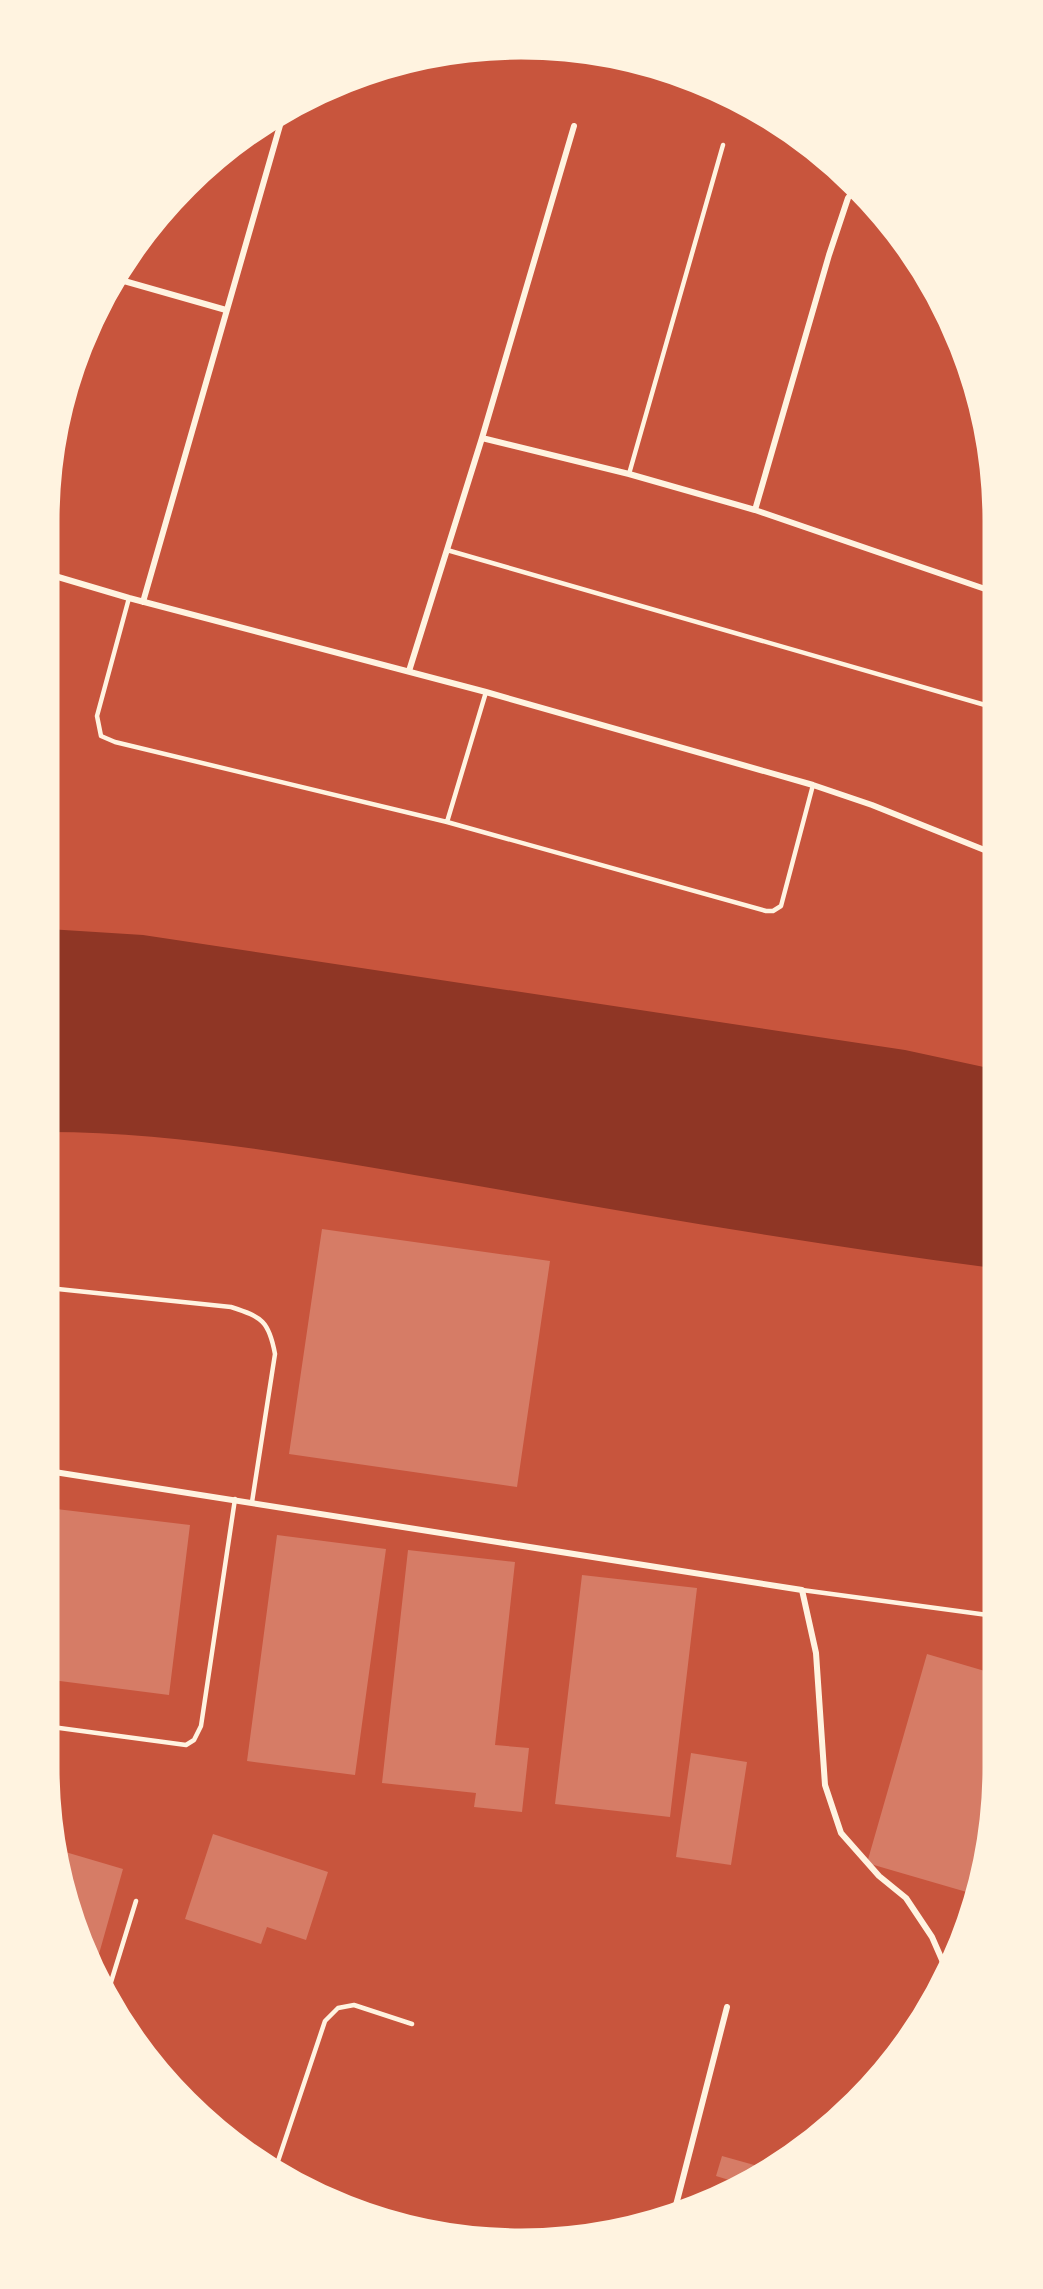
<svg xmlns="http://www.w3.org/2000/svg" width="1043" height="2289" viewBox="0 0 1043 2289" font-family="'DM Sans',sans-serif">
<style>
.water{fill:#8f3625}
.building{fill:#d67c66}
.lines{fill:none;stroke-linecap:round;stroke-linejoin:round}
.service{stroke:#fff3e0;stroke-width:4.5}
.minor{stroke:#fff3e0;stroke-width:6}
.rim{fill:none;stroke:#fff3e0;stroke-width:3}
</style>
<rect width="100%" height="100%" fill="#c8553d"/>
<path class="water" d="M48 929 143 935 905 1050 993 1069V1268C817 1245 642 1215 467 1184 330 1161 187 1132 48 1132Z"/>
<path class="building" d="M322 1229 550 1261 517 1487 289 1454Z
M48 1508 190 1525 169 1695 52 1680 48 1699Z
M277 1535 386 1549 355 1775 247 1761Z
M408 1550 515 1562 495 1745 529 1748 522 1812 474 1807 476 1793 382 1783Z
M582 1575 697 1588 670 1817 555 1804Z
M927 1654 995 1674V1768L989 1827 970 1893 867 1863Z
M691 1753 747 1762 731 1865 676 1857Z
M213 1834 328 1872 306 1940 267 1927 261 1944 185 1919Z
M62 1851 123 1869 95 1968 73 1920Z
M722 2156 768 2169 758 2178 742 2184 716 2176Z"/>
<g class="lines">
<path class="service" d="M629 474 723 145
M447 550 992 707
M129 598 97 716 101 736 115 742 447 822 766 911H773L781 906 813 785
M447 822 486 692
M48 1288 231 1307C262 1317 269 1321 275 1354L252 1502
M802 1590 995 1616
M52 1727 186 1745 194 1740 201 1726 235 1499
M107 1995 136 1901
M275 2170 325 2021 338 2008 354 2005 412 2024"/>
<path class="minor" d="M117 279 226 310
M482 438 629 474 755 510 991 591
M755 510 829 255 848 198 854 190
M48 574 129 598 486 692 813 785 872 805 992 853
M143 602 283 115
M409 671 482 438 574 126
M48 1471 802 1590 816 1653 825 1785 841 1833 879 1876 906 1898 932 1937 946 1969
M675 2209 727 2007"/>
</g>
<path d="M0 0H1043V2289H0ZM521 58H521A463 463 0 0 1 984 521V1767A463 463 0 0 1 521 2230H521A463 463 0 0 1 58 1767V521A463 463 0 0 1 521 58Z" fill="#fff3e0" fill-rule="evenodd"/>
<path class="rim" d="M521 58H521A463 463 0 0 1 984 521V1767A463 463 0 0 1 521 2230H521A463 463 0 0 1 58 1767V521A463 463 0 0 1 521 58Z"/>
</svg>
